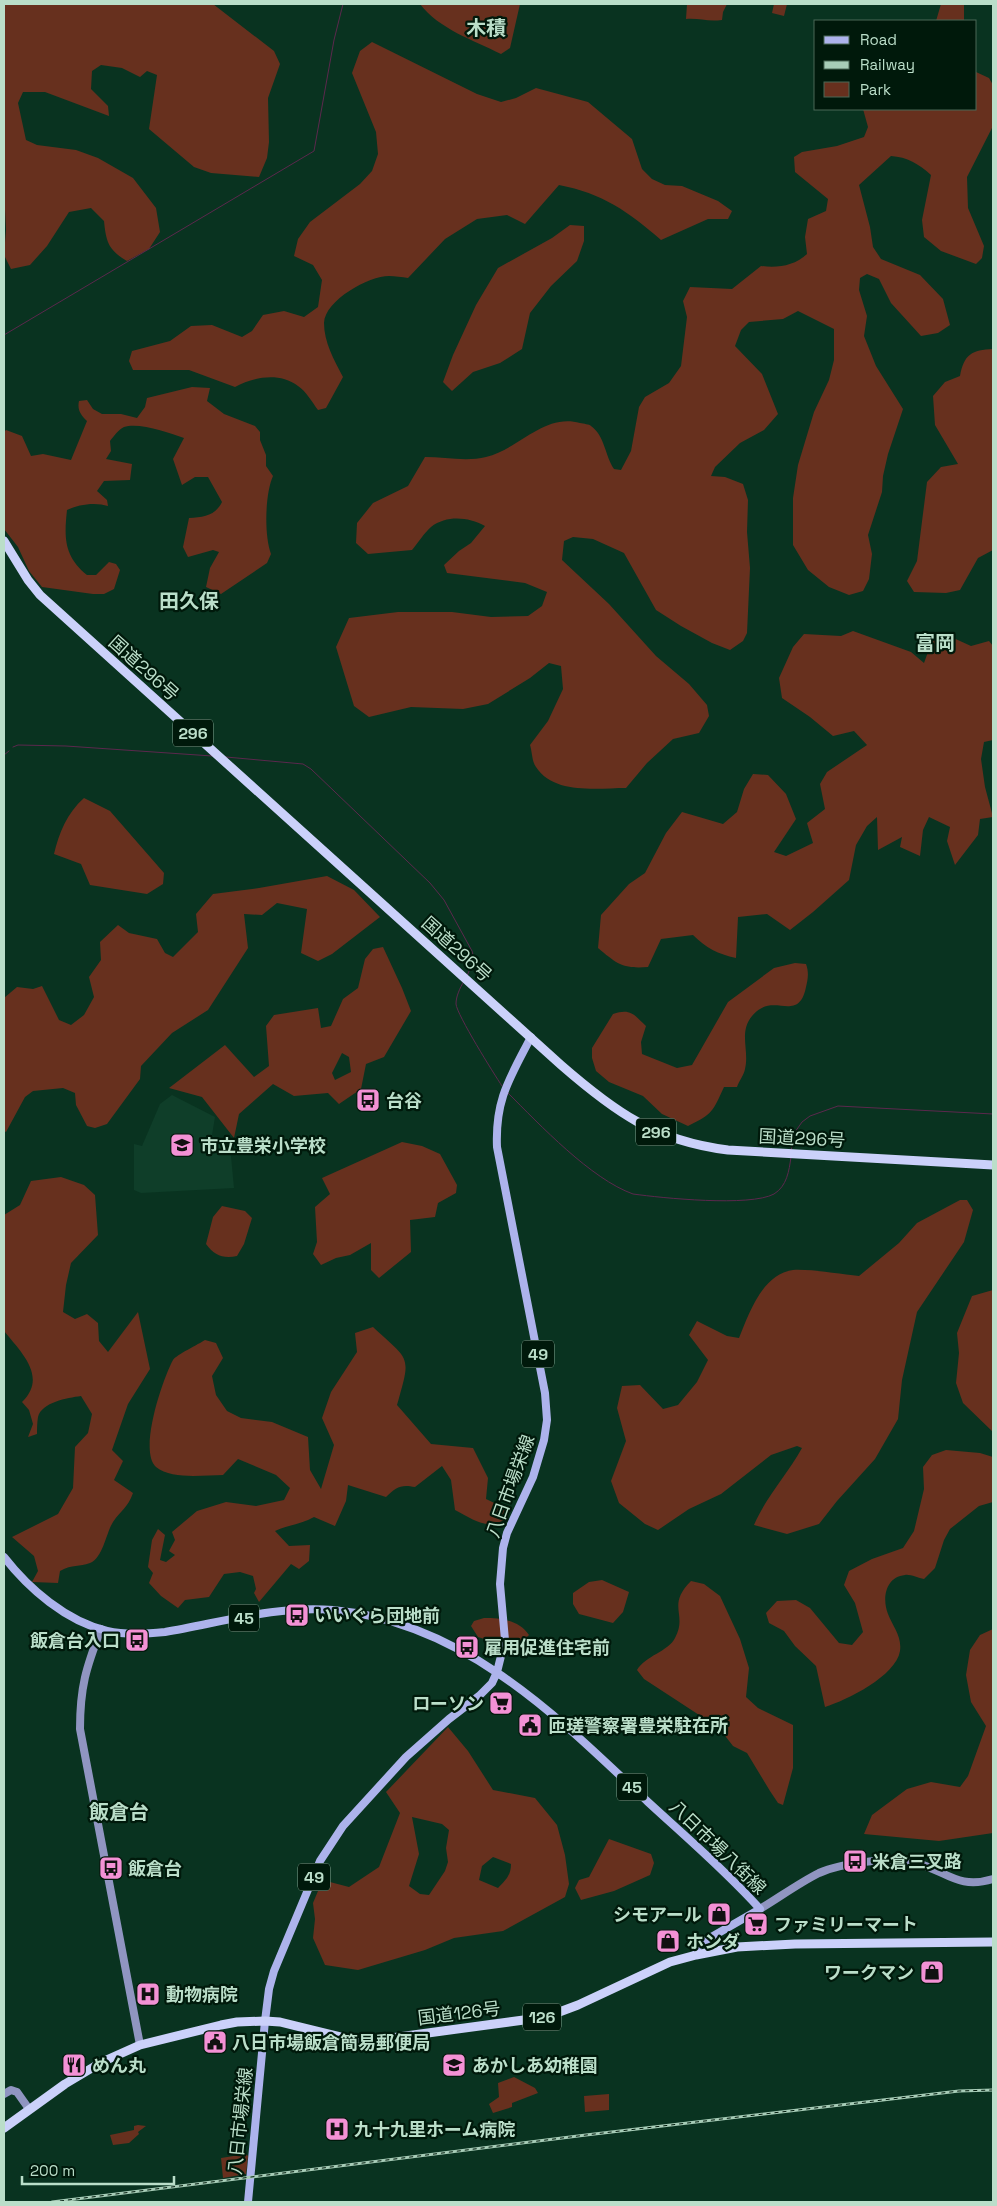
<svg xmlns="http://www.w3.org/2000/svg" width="997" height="2206" viewBox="0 0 997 2206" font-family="'Space Grotesk','Noto Sans JP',sans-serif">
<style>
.built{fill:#0f3e29}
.green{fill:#67301e;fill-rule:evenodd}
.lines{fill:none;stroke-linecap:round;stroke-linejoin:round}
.stream{stroke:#5b284d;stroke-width:1}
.secondary{stroke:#9095c1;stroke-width:8}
.primary{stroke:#adb3ec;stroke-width:8}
.highway{stroke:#cbd1fa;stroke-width:9}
.rail-casing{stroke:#a7ccb7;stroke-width:3}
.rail{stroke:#00190b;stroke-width:1;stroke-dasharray:4;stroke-linecap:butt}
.labels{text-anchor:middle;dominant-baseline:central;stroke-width:4.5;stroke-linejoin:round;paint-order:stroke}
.shield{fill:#00190b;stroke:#82a390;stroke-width:1}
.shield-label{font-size:16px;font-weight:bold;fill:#badec9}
.street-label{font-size:18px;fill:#badec9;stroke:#00190b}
.poi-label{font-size:18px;font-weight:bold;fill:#badec9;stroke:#00190b;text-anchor:start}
.quarter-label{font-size:20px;font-weight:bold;fill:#badec9;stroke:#00190b}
</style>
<rect width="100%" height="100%" fill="#093320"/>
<path class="built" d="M172 1095 215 1117 212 1135 231 1156 234 1188 141 1193 134 1190V1144L142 1146 160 1104Z"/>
<path class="green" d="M4 4H213L274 51 280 64 268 98 269 142 267 158 259 177 211 173 194 167 149 129 157 75 147 71 140 77 122 68 101 65 92 71 91 89 108 106 109 116 45 92H23L18 103 26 140 37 145 76 150 98 158 133 178 156 208 160 232 149 249 127 261C108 250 106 241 104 221L91 208 69 212 47 246 30 265 11 269 4 255 6 230 4 189Z
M420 4H520L510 48 501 54C473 40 439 29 420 4Z
M687 4H727L723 12 722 20C707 22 700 18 686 19Z
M774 4H787L784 16 772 13Z
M941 4H964V21H936Z
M372 42 477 94 501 102 516 98 536 88 588 102 632 139 642 169 652 179 665 185 682 186 718 201 732 211 728 219H708L661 240C629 212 602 193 559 185L525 224 507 215 477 219 445 239 408 278C402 277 395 276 389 276 369 276 325 300 324 323 324 342 334 360 343 377L326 408 318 410C312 402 306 391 298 386 279 372 254 377 235 387L189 370H133L129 361 132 351 170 341 191 326 212 325 242 337 252 331 263 315 284 311 304 317 318 307 322 280 313 265 294 256 298 239 310 222 360 184 372 171 378 154 376 132 352 73 360 51Z
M976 72 989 78 993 85V126L967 177 968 208 984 246 982 258 976 264 941 251 924 237 922 220 931 175C919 164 907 157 891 156L859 185 870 227 873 247 881 259 920 275 943 299 950 325 938 333 921 336 891 303 879 279 867 274 860 278 859 290 867 316 864 336 876 366 903 409 888 454 883 476 882 492 868 535 872 554 869 579 863 591 849 595 829 587 808 570 793 545V498L798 465 814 412 829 380 834 360V329L798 311 783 319 749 322 741 330 735 346 762 374 778 414 764 430 740 443 715 467 711 476 725 477 743 484 748 500 747 532 750 568 747 633 743 641 730 650 712 643 681 626 656 610 624 553 593 539 573 537 564 541 562 560 609 604 656 656 689 684 707 705 709 716 699 733 673 739 647 763 626 788C598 788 554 795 536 767 532 762 532 751 530 745L548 721 563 689 561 666 549 663 530 678 488 704 463 709 411 707 369 717 354 706 336 647 349 618 398 612H452L491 617 528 616 542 606 547 592 525 583 447 573 444 565 459 551 471 543 485 526C468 517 447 515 431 527 424 533 418 543 412 550L368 554 356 543 357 523 373 503 408 486 425 457C444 457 467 462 486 457 519 449 544 413 580 423 584 424 589 424 591 426 605 436 605 456 614 469L621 470 631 451 639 407 645 397 669 383 681 366 687 317 683 301 690 287 732 289 761 266C778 268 794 266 807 254L805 237 808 219 826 211 828 199 795 172 794 157 802 152 837 146 864 137 868 127 863 109H976Z
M570 225 584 226V241L577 261 551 286 530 313 522 349 500 363 473 372 452 391 443 382 453 355 476 305 498 268 552 238Z
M993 349V550L978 558 960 590 946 593 914 592 907 581 917 561 927 482 941 467 958 464 935 425 933 396 945 382 960 376C964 354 972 350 993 349Z
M192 387 210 388 207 401 224 414 255 426 260 432V440L266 455V466L273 476C265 494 264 535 271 554L267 563 221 594 206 587 210 568 219 552 213 550 188 557 183 547 189 518C204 517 215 516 222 502L208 477H195L182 485 173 459 184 438C169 433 139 422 124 427 118 430 114 436 110 441L111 451 106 459 132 464 130 480 104 481 97 491 107 500 108 506C96 502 79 504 67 510 64 538 64 556 87 575H96L109 562 116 564 120 570 114 589 104 594H93L42 587 29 571 18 547 4 529V432L6 430 22 436 31 456 43 454 71 460 87 421C81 415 77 410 79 401L87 400 93 409 102 414H121L137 418 145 407 147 398Z
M853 631 911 652 924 663 932 641 949 636 971 646 989 641 993 646V740L984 742 981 759 985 787 993 817 980 819 978 835 955 865 947 841 950 827 929 817 923 830 920 856 900 847 902 837 878 850 877 817 867 826 856 845 849 880 813 912 790 930 767 914 738 917 736 958C718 954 706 948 693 935L661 939 648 967C623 969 617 964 598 948L601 915 629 884 645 873 666 833 682 812 723 824 737 812 744 789 753 774 768 775 786 794 796 819 774 852 786 856 813 843 807 823 825 809 820 784 827 772 867 745 854 731 833 736 810 717 782 698 779 678 793 647 804 634 841 636Z
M84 798 110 811 164 873 163 884 147 894 90 885 81 864 54 854C59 833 67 813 84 798Z
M327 876 354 890 380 917 332 954 318 961 301 953 307 909 277 903 262 915 244 914 248 948 208 1010 172 1033 141 1066 140 1079 107 1124 95 1128 87 1126 76 1105 75 1093 63 1088 33 1091 25 1097 6 1132 4 1131V998L17 987 33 989 42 986 59 1020 71 1025 84 1015 94 997 89 977 101 960 100 942 118 925 129 933 157 939 165 953 173 957 198 932 196 914 213 894 259 888Z
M383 947 402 988 411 1011 384 1057 366 1064 361 1089 339 1104 328 1093 294 1096 273 1084 239 1114 234 1138 202 1097 169 1088 225 1045 254 1077 269 1066 266 1026 274 1015 318 1008 321 1028 331 1026 343 999 358 988 365 959 373 949ZM342 1053 349 1057 351 1072 335 1080 332 1073Z
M795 963 806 964C809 972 808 979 806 987 799 1022 776 995 757 1011 736 1029 750 1048 745 1069 744 1075 739 1081 737 1087H724C713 1111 713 1114 688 1126L662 1114 643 1096 609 1082 596 1071 592 1058V1048L613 1014C631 1008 634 1015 646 1026L641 1042 642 1054 677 1068 692 1065 728 1002 774 968Z
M402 1142 422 1146 440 1154 457 1185 456 1193 438 1203 435 1217 410 1220 411 1252 379 1278 371 1270V1243L350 1255 336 1258 321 1265 313 1254 317 1242 315 1207 330 1194 322 1178Z
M61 1177 84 1185 95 1195 98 1235 71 1263 66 1285 63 1312 75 1319 87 1314 98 1323 99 1341 108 1352 138 1312 150 1369 128 1404 112 1450 123 1461 114 1480 133 1493C128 1508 120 1511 113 1522 106 1533 103 1558 90 1563 79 1567 73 1564 60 1571L58 1583 32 1582 38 1571 34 1556 12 1537 58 1514 73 1488 75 1447 88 1433 92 1414 81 1396C67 1398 42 1402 38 1417 37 1423 37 1429 37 1434L28 1437 33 1424 29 1410 22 1402C48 1377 21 1352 4 1331V1215L20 1205 31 1181Z
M960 1200H967L973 1210 964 1242 917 1312 902 1380 898 1419 875 1459 837 1501 819 1524 787 1534 754 1525C766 1497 787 1475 802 1448L797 1446 771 1455 721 1494 689 1509 658 1530 645 1524 619 1503 611 1481 626 1441 617 1408 622 1386 640 1385 663 1409 678 1405 697 1382 708 1360 689 1335 697 1321 727 1336 739 1338C749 1314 762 1274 793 1270 811 1269 840 1274 859 1276L899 1243 917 1223Z
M222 1206 245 1211 252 1218 244 1244 237 1256C223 1259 214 1255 206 1244L213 1217Z
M993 1290V1432L963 1403 956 1383 959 1353 957 1333 972 1296Z
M373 1327C411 1362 411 1355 397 1405L431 1444 473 1448 488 1478 486 1499 505 1508V1520C485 1530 473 1519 455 1510L451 1480 442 1466 415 1487C401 1484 396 1487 386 1497L348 1485 346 1501 335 1526 314 1517C302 1524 288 1525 275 1531L289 1546 310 1545 309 1561 299 1569 291 1564 259 1602 254 1593 256 1589 253 1576 240 1572 224 1574 209 1597 185 1600 178 1608 161 1596 149 1583 153 1573 148 1567 152 1540 158 1529 165 1535 160 1560 166 1562 175 1555 169 1551 175 1540 172 1532 197 1511 226 1502 256 1506 284 1500 290 1488 276 1475 238 1459 223 1475C204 1475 172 1480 156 1467 138 1451 163 1378 173 1360 176 1355 199 1344 205 1340L216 1343 223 1358 212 1376 216 1395 227 1411 241 1418 272 1422 308 1437 310 1470 321 1489 334 1445 322 1418 331 1392 357 1352 355 1333Z
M946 1450 980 1453 993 1457V1502L979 1506 950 1529 944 1540 935 1568 924 1579C918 1578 910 1574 905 1575 885 1577 882 1599 888 1614 893 1627 902 1636 900 1651 896 1676 847 1700 825 1707L816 1666 795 1646 784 1631 769 1623 766 1613 777 1601 796 1600 810 1608 839 1643 852 1645 863 1632 855 1603 844 1585 849 1571 872 1559 903 1548 914 1531 924 1489 923 1467 932 1455Z
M602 1580 629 1592 623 1612 613 1623 579 1614 573 1604V1593L589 1582Z
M691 1581 704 1584 720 1596 740 1639 749 1668 746 1697 758 1708 793 1725V1768L783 1805 778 1803 770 1791 747 1753 733 1746 719 1728 644 1679 637 1670C645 1656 669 1651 675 1638 688 1614 666 1606 691 1581Z
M484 1618C501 1618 519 1620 529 1635L519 1645 494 1642 478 1637 471 1626 474 1621Z
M993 1629V1833L939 1841 864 1834 872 1815 907 1789 931 1782 960 1787 968 1776 986 1726 971 1702 966 1675 970 1650 980 1635Z
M448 1727 468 1751 493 1790 535 1798 557 1825 565 1855 569 1884 565 1897 503 1931 454 1938 425 1950 358 1970 325 1965 313 1938 315 1919 313 1903 318 1891 330 1882 349 1887 379 1867 400 1813 386 1792ZM412 1817 442 1824 449 1830 446 1848 448 1862 445 1871 429 1895 420 1894 409 1886 419 1854ZM493 1857 511 1864C511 1875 506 1880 498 1888L479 1880 482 1866Z
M609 1839 651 1854 654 1863 650 1875 614 1891 581 1900 575 1888 579 1880 589 1877Z
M514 2077 535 2088 538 2093 512 2103V2107L493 2113 489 2104 499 2097 498 2083Z
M609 2094V2110L585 2112 584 2096Z
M138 2125 146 2126 138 2132 139 2134 129 2143 113 2145 110 2135 134 2130V2126Z
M246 2154 248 2156 246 2174 223 2178 221 2158Z"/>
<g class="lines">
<path class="stream" d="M4 335 314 151 334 40 343 4
M13 747 18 745 66 746 212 756
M4 755 9 751
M226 757 303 764 311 769 430 883 444 900 472 951 474 959 467 976
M464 981C460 988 456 996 456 1004 457 1015 494 1074 502 1086
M508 1093C540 1125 591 1179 633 1194 662 1198 750 1207 774 1194 787 1186 789 1171 791 1157
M791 1151 795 1132 802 1122 810 1116 838 1106 993 1114"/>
<path class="secondary" d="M101 1629C86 1668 80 1687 80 1729L140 2045
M760 1909C780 1897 799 1883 819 1873 841 1863 891 1857 913 1862 946 1870 957 1890 993 1879
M4 2094 11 2090 17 2092 29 2109"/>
<path class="primary" d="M4 1557C29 1589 66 1621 107 1631 125 1635 146 1634 165 1632 219 1623 277 1605 333 1610 464 1622 558 1717 648 1802 686 1837 726 1871 760 1909L701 1943 698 1946 696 1955
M248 2202 265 2021 269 1989 274 1971 320 1861 343 1826 406 1757 449 1719 479 1696 492 1683 497 1672 505 1640 500 1584 503 1548 507 1533 533 1477 544 1440 547 1420 545 1393 497 1147C495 1099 510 1078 531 1037"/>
<path class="highway" d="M4 541 28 580 40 595 561 1065C615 1112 655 1141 728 1150L993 1165
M4 2128 65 2084 102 2062 140 2045 221 2025 237 2022 265 2021 280 2022 349 2039 367 2040 391 2038 546 2017 578 2005 670 1962 696 1955 737 1947 795 1944 993 1942"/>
<g class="rail-casing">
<path id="rail" d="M52 2202 586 2135 959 2091 993 2090"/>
</g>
<use href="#rail" class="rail"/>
</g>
<defs>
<g id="bus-square" transform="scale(1.25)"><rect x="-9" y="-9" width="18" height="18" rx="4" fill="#f391d5" stroke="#00190b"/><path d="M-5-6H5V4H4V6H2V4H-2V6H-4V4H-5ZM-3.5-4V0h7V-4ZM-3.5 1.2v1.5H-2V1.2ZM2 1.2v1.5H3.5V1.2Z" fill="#111"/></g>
<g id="school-square" transform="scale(1.25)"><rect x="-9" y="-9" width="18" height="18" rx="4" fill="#f391d5" stroke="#00190b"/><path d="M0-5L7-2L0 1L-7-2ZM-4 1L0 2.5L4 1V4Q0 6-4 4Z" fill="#111"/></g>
<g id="supermarket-square" transform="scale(1.25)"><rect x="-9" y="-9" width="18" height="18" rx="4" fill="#f391d5" stroke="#00190b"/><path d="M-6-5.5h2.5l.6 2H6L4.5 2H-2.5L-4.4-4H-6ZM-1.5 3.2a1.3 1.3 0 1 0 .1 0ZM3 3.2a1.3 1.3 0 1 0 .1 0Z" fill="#111"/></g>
<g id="civic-square" transform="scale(1.25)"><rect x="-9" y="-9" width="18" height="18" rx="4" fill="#f391d5" stroke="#00190b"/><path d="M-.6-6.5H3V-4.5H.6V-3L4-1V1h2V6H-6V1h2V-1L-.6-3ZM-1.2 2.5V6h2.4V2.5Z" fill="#111"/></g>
<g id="shop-square" transform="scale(1.25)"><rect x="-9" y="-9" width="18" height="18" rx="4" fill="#f391d5" stroke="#00190b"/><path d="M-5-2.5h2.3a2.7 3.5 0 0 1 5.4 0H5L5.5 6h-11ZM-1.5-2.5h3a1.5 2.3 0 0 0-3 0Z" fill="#111"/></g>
<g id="hospital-square" transform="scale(1.25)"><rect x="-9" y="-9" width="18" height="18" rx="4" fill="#f391d5" stroke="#00190b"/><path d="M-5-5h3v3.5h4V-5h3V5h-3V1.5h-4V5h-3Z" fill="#111"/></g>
<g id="restaurant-square" transform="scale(1.25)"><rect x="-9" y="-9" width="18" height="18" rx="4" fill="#f391d5" stroke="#00190b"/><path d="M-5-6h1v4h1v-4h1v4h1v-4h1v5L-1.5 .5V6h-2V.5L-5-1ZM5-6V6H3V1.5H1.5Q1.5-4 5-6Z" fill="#111"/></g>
</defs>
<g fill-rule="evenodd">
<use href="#bus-square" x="368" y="1100"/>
<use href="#school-square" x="182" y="1145"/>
<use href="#bus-square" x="297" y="1615"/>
<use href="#bus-square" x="137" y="1640"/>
<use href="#bus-square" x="467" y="1647"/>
<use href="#supermarket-square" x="501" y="1703"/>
<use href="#civic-square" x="530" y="1725"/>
<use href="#bus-square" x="855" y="1861"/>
<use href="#bus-square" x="111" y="1868"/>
<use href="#shop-square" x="719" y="1914"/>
<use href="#supermarket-square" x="756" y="1924"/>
<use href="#shop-square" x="668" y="1941"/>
<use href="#shop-square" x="932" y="1972"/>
<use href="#hospital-square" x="148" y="1994"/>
<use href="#civic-square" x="215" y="2042"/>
<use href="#restaurant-square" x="74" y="2065"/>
<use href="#school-square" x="454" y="2065"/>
<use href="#hospital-square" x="337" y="2129"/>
</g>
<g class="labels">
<g class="shield">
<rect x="173" y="719.5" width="40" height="27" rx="4"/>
<rect x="636" y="1118.5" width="40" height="27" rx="4"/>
<rect x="522" y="1340.5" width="32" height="27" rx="4"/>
<rect x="229" y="1604.5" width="30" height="27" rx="4"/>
<rect x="617" y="1773.5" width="30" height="27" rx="4"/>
<rect x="298" y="1863.5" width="32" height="27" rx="4"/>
<rect x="523" y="2003.5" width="38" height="27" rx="4"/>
</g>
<g class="shield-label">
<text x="193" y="733">296</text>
<text x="656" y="1132">296</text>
<text x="538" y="1354">49</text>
<text x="244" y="1618">45</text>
<text x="632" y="1787">45</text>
<text x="314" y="1877">49</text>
<text x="542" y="2017">126</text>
</g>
<g class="street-label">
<text transform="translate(144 668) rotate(42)">国道296号</text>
<text transform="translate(457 949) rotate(42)">国道296号</text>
<text transform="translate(802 1138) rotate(3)">国道296号</text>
<text transform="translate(510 1486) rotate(-70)">八日市場栄線</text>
<text transform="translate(718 1847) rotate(44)">八日市場八街線</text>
<text transform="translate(459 2013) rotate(-7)">国道126号</text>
<text transform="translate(240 2121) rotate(-84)">八日市場栄線</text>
</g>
<g class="poi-label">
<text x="386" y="1100">台谷</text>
<text x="200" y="1145">市立豊栄小学校</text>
<text x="314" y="1615">いいぐら団地前</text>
<text x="120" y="1640" text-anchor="end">飯倉台入口</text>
<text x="484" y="1647">雇用促進住宅前</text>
<text x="484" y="1703" text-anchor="end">ローソン</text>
<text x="548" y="1725">匝瑳警察署豊栄駐在所</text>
<text x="872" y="1861">米倉三叉路</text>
<text x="128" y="1868">飯倉台</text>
<text x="702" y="1914" text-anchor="end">シモアール</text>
<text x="774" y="1924">ファミリーマート</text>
<text x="686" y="1941">ホンダ</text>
<text x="914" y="1972" text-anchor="end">ワークマン</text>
<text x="166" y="1994">動物病院</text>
<text x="232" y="2042">八日市場飯倉簡易郵便局</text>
<text x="92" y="2065">めん丸</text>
<text x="472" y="2065">あかしあ幼稚園</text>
<text x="354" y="2129">九十九里ホーム病院</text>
</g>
<g class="quarter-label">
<text x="486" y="28">木積</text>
<text x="189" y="601">田久保</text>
<text x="935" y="643">富岡</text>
<text x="119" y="1812">飯倉台</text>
</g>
</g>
<rect width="997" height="2206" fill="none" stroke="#badec9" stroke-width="10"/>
<rect x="814" y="20" width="162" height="90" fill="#00190b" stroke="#4a6857"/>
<rect x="824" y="36" width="25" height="8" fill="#adb3ec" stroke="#4a6857"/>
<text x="860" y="45" font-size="15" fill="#badec9">Road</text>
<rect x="824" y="61" width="25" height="8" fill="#a7ccb7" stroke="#4a6857"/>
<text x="860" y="70" font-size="15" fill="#badec9">Railway</text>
<rect x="824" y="82" width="25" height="15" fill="#67301e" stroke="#4a6857"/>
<text x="860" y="95" font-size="15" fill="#badec9">Park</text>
<path d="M22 2176v8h152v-8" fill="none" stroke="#badec9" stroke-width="2.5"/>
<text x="30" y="2176" font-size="15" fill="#badec9" stroke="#00190b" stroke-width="4" paint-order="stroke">200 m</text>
</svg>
